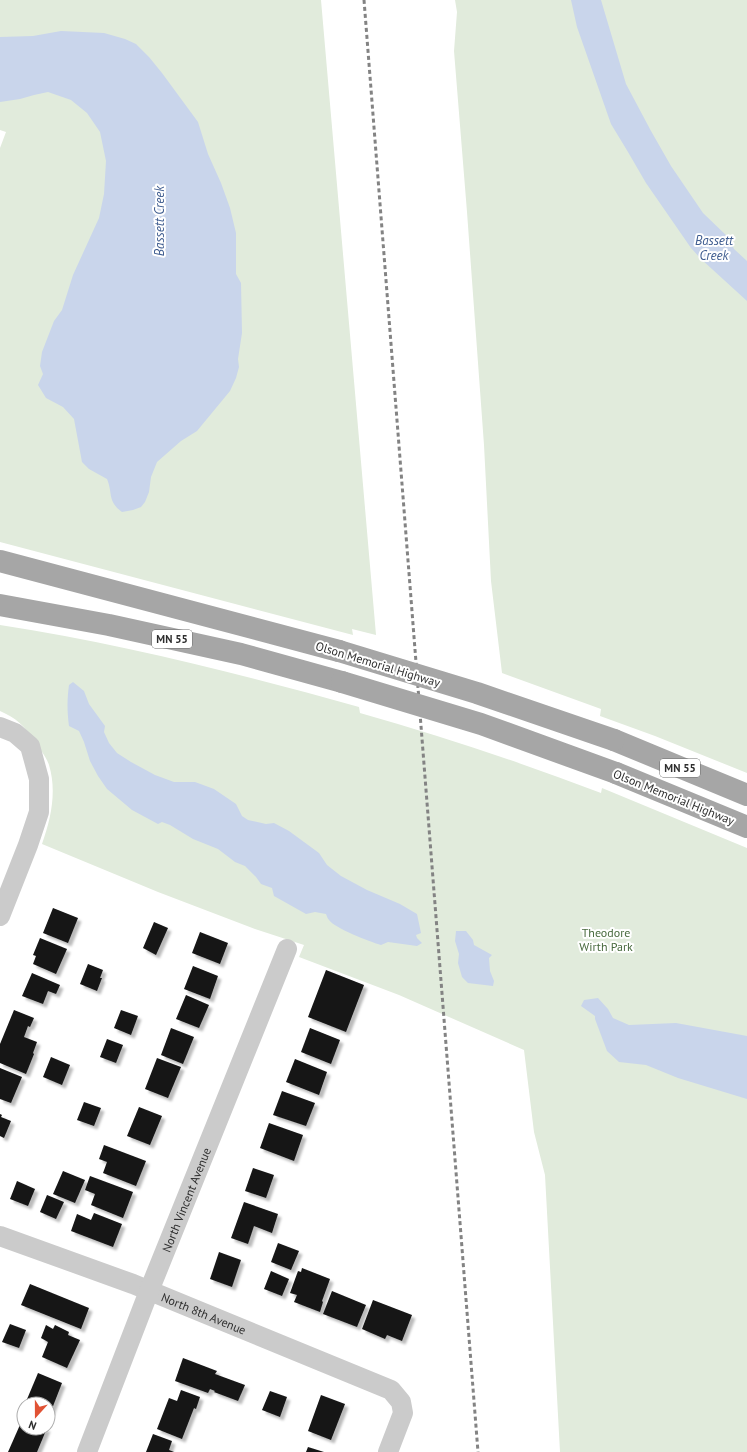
<svg xmlns="http://www.w3.org/2000/svg" width="747" height="1452" viewBox="0 0 747 1452" font-family="'PT Sans',sans-serif">
<style>
.green{fill:#e1ebdc}
.water{fill:#c9d5eb}
.building{fill:#151515;filter:url(#shadow)}
.lines{fill:none;stroke-linecap:round;stroke-linejoin:round}
.minor{stroke:#cbcbcb;stroke-width:20}
.primary{stroke:#a6a6a6;stroke-width:22}
.rail{stroke:#838383;stroke-width:3;stroke-dasharray:4 3;stroke-linecap:butt}
.primary-bridge{stroke:#a6a6a6;stroke-width:22}
.labels{text-anchor:middle;dominant-baseline:central;stroke-width:4;stroke-linejoin:round;paint-order:stroke}
.shield{fill:#fff;stroke:#6d6d6d;stroke-width:1}
.shield-label{font-size:11px;font-weight:bold;fill:#2e2e2e}
.street-label{font-size:12px;fill:#2e2e2e;stroke:#fff}
.park-label{font-size:12px;fill:#47693d;stroke:#fff}
.water-label{font-size:13px;font-style:italic;fill:#3e5c8f;stroke:#fff}
</style>
<defs>
<filter id="shadow"><feDropShadow dx="3.5" dy="3.5" stdDeviation="1" flood-color="#0004"/></filter>
</defs>
<rect width="100%" height="100%" fill="#fff"/>
<path class="green" d="M0 0H321L376 635 352 629 353 635 0 542V148L6 132 0 130Z
M455 0H747V773L655 736 600 716 601 709 502 673 491 581 484 445 467 212 454 51 457 12Z
M0 625C122 644 241 674 359 707L360 713C442 736 522 763 601 793L602 788 747 848V1452H560L545 1175 534 1132 524 1050 399 995 299 957 304 945 255 929 158 892 42 844C51 819 57 791 49 765 46 756 39 748 34 741 25 726 16 718 0 711Z"/>
<path class="water" d="M571 0H601L626 84 651 131 671 166 703 213 729 238 734 249 747 261V301L701 259 691 248 646 183 628 152 611 124 577 27Z
M61 31 104 33 125 39 136 44 149 57 162 73 198 122 208 154 221 183 230 208 236 233V274L241 283 242 333 238 359 239 367 236 378 230 391 197 431 181 441 157 462 151 477 149 492 145 502 141 507 133 510 122 512C107 501 113 493 107 479L89 469 82 462 74 419 63 407 46 398 38 385 43 374 40 366 42 352 54 321 62 310 73 275 99 218 104 194 106 161 100 132 87 113 71 100 48 92 34 95 20 99 0 102V37L33 36Z
M73 682 84 691 89 704 105 726 104 732 109 743 117 753 131 762 155 775 174 782H195L214 789 236 804 242 816 248 820 266 824 274 823 289 831 319 853 327 865 341 876 367 890 400 904 417 914 421 933 416 935 417 938 422 943 417 946 388 942 381 945C371 942 334 928 329 920 327 918 327 916 326 914L315 912 306 914 274 896 272 888 261 884 256 877 245 866 235 862 218 849 193 839 170 825 162 822 158 824 132 810 107 789 98 776 90 761 84 742 79 731 69 726C67 711 67 699 69 685Z
M456 931H466L473 940 474 945 492 955 489 958 490 971 494 981 493 986 468 983 462 977 458 963 459 954 455 941Z
M598 998 608 1009 613 1018 629 1025 676 1023 747 1036V1099L678 1078 646 1065 619 1062 607 1051 595 1019V1016L581 1006 584 1000Z"/>
<path class="building" d="M53 908 78 918 68 943 43 933Z
M154 922 168 928 156 955 143 948Z
M200 932 228 943 220 964 192 953Z
M40 938 67 949 56 974 33 964 36 956 33 955Z
M88 964 103 970 100 978H102L97 991 80 984Z
M193 966 218 976 210 999 184 989Z
M326 970 364 985 346 1032 308 1017Z
M32 973 60 985 56 994 48 991 43 1004 22 996Z
M186 995 209 1005 199 1028 176 1019Z
M14 1010 34 1018 30 1027 28 1026 24 1037 37 1042 33 1053 34 1054 26 1074 0 1063V1044Z
M121 1010 138 1016 131 1035 114 1028Z
M171 1028 194 1037 183 1064 161 1055Z
M310 1028 340 1040 331 1064 301 1052Z
M107 1039 123 1045 116 1063 100 1057Z
M51 1057 70 1065 62 1085 43 1077Z
M157 1058 181 1067 168 1098 145 1089Z
M295 1059 327 1072 319 1095 286 1082Z
M0 1068 22 1077 11 1103 0 1099Z
M282 1091 315 1103 306 1126 273 1115Z
M84 1102 101 1108 94 1126 77 1120Z
M139 1107 162 1116 150 1145 127 1136Z
M0 1114 2 1115 1 1117 11 1121 4 1138 0 1136Z
M269 1123 303 1135 294 1161 260 1148Z
M104 1145 146 1161 136 1186 103 1173 107 1162 99 1159Z
M253 1168 274 1175 266 1198 245 1191Z
M63 1171 85 1180 75 1203 53 1194Z
M90 1176 133 1192 123 1218 91 1205 95 1194 85 1190Z
M17 1181 35 1189 28 1206 10 1199Z
M47 1195 64 1202 56 1219 40 1212Z
M244 1202 278 1214 272 1233 254 1226 248 1244 231 1238Z
M94 1213 122 1224 113 1247 71 1231 77 1214 91 1220Z
M278 1243 299 1251 291 1270 271 1262Z
M219 1252 241 1260 232 1287 210 1279Z
M302 1268 330 1279 322 1301 323 1302 320 1312 294 1302 297 1295 290 1293 298 1271 301 1272Z
M271 1271 289 1279 282 1296 264 1289Z
M30 1284 89 1308 81 1329 21 1305Z
M332 1291 366 1305 357 1327 323 1314Z
M373 1300 412 1315 402 1341 387 1335 385 1339 362 1329Z
M10 1324 26 1330 19 1348 2 1342Z
M46 1325 53 1329 55 1325 69 1332 68 1335 80 1340 67 1368 42 1357 48 1342 41 1338Z
M183 1358 217 1371 215 1374 245 1385 238 1401 214 1392 215 1391 210 1389 208 1393 175 1381Z
M38 1373 62 1383 48 1419V1404H25Z
M181 1390 200 1397 196 1409 194 1408 182 1439 157 1429 169 1398 177 1401Z
M270 1391 287 1397 280 1417 262 1410Z
M321 1395 345 1404 331 1440 308 1431Z
M23 1418H24V1428H47L37 1452H8Z
M153 1434 172 1441 169 1450 174 1452H146Z
M308 1447 324 1452H306Z"/>
<g class="lines">
<g class="minor">
<path d="M0 727 15 733 30 746 39 779V812L28 845 0 916"/>
<path id="s1" d="M0 1236 133 1284 391 1390 401 1402 403 1413 388 1452"/>
<path id="s2" d="M87 1452 149 1291 287 949"/>
</g>
<path class="primary" d="M0 561 339 651
M0 605 109 625 241 654 342 682
M614 740 747 795
M616 773 747 827"/>
<path class="rail" d="M364 0 478 1452"/>
<path class="primary-bridge" d="M339 651 477 693 614 740
M342 682 481 724 616 773"/>
</g>
<g class="labels">
<g class="shield">
<rect x="152" y="630" width="40" height="18" rx="3"/>
<rect x="660" y="759" width="40" height="18" rx="3"/>
</g>
<g class="shield-label">
<text x="172" y="639">MN 55</text>
<text x="680" y="768">MN 55</text>
</g>
<g class="street-label">
<text transform="translate(378 664) rotate(17)">Olson Memorial Highway</text>
<text transform="translate(674 797) rotate(22)">Olson Memorial Highway</text>
<text stroke="none"><textPath href="#s2" startOffset="271">North Vincent Avenue</textPath></text>
<text stroke="none"><textPath href="#s1" startOffset="218">North 8th Avenue</textPath></text>
</g>
<g class="park-label">
<text x="606" y="932">Theodore<tspan x="606" dy="14">Wirth Park</tspan></text>
</g>
<g class="water-label">
<text transform="translate(159 221) rotate(-90)">Bassett Creek</text>
<text x="714" y="240">Bassett<tspan x="714" dy="15">Creek</tspan></text>
</g>
</g>
<g transform="translate(36 1416) rotate(201)"><circle r="19" fill="#ffffff" stroke="#ababab"/>
<path d="M0-3L7 15L0 10L-7 15Z" fill="#e15234"/>
<text y="-6" font-size="11" font-weight="bold" text-anchor="middle" fill="#2e2e2e">N</text>
</g>
</svg>
